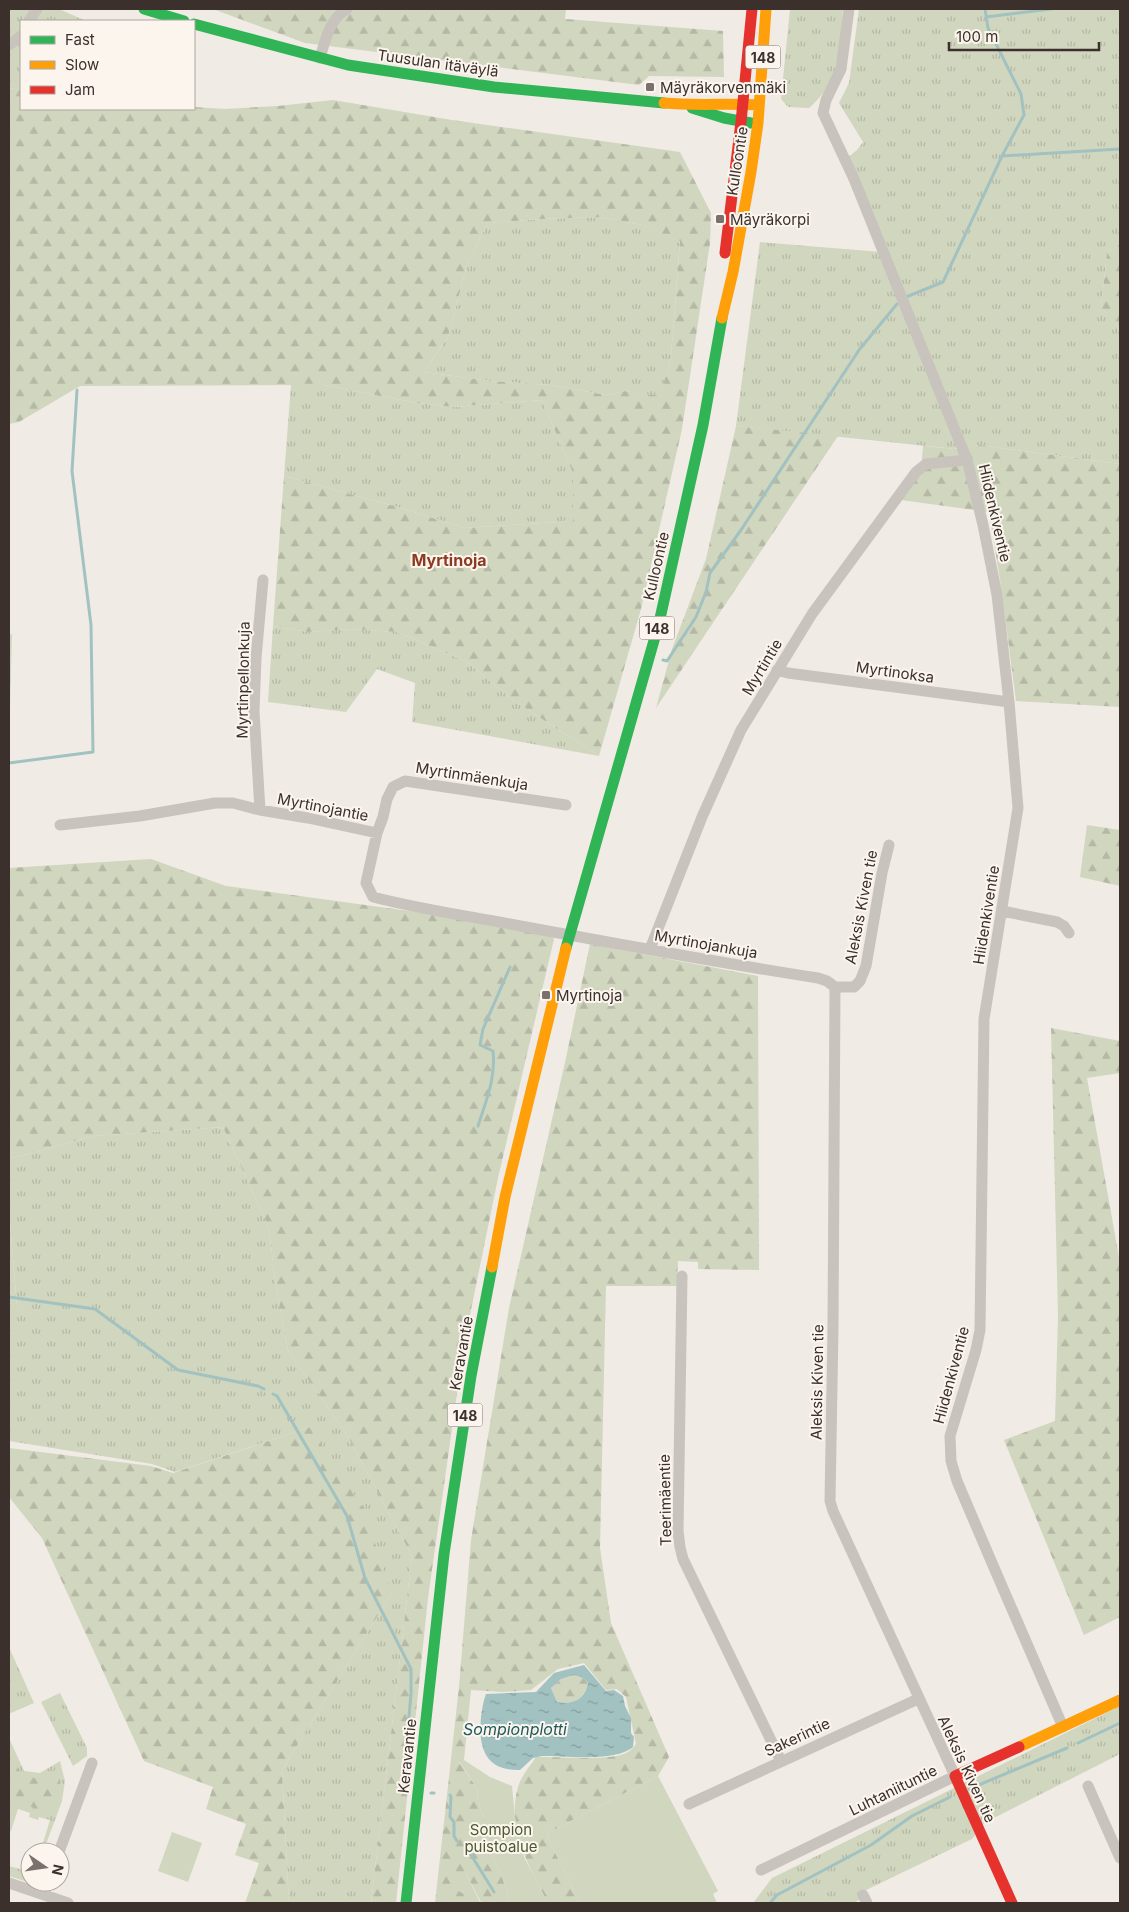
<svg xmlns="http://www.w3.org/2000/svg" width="1129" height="1912" viewBox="0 0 1129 1912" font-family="Inter,sans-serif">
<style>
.grass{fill:url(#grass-tufts)}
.forest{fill:url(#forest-firs);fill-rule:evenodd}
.park{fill:#d1d6bf}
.water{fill:url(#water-ripples);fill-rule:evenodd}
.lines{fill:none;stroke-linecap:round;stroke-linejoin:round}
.stream{stroke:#a1c2c1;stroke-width:3}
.street{stroke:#c9c3be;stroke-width:11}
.fast{stroke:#30b455;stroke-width:11}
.slow{stroke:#ff9f0a;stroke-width:11}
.jam{stroke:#e5322d;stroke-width:11}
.poi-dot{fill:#7a716c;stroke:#fbf5ee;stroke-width:2}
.labels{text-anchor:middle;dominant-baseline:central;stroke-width:4;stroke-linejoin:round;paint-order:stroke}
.shield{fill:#fbf5ee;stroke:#756b66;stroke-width:1}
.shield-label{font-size:14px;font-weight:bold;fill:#3b302b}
.street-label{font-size:15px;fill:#3b302b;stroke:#fbf5ee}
.poi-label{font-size:15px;fill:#3b302b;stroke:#fbf5ee;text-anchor:start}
.park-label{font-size:15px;fill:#4a5a2e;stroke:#fbf5ee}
.neighbourhood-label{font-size:16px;font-weight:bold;fill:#8c3b22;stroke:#fbf5ee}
.water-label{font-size:16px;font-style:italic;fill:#1f5a5e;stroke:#fbf5ee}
</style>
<defs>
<pattern id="grass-tufts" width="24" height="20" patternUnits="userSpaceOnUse" patternTransform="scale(1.25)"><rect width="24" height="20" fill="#d1d6bf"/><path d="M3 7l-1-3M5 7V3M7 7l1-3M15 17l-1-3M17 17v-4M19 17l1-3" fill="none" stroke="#b4b8a4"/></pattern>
<pattern id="forest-firs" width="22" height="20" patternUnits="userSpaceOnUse" patternTransform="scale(1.25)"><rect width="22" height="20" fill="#d1d6bf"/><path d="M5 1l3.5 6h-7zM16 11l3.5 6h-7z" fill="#b4b8a4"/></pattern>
<pattern id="water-ripples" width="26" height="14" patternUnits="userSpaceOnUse" patternTransform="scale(1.25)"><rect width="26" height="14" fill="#a1c2c1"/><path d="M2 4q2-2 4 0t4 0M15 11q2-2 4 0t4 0" fill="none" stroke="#849e9d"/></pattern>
</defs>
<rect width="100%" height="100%" fill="#f0ebe5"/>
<path class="grass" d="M9 9H59L86 21H21V90L9 88Z
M790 9H843C839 49 842 80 809 108L788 107 781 99Z
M859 9H1120V244L1107 253 1101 307 1120 330V464L979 445 964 448 960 440 955 449 736 426 760 242 881 252 846 159 857 150 863 142 839 103 849 83Z
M600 217 642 225 680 240 671 357 660 397 624 391 606 395 551 385 490 381 424 372 448 337 468 261 488 223 541 219Z
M291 385H324L417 403 453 407 542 400 573 473V521L465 528 394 506 284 476Z
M273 626 308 632 351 629 397 632 467 662 513 700 599 756 412 722 415 683 377 669 346 712 268 702Z
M12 634 9 748V635Z
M223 1127 269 1228 275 1280 288 1351 346 1433 412 1556 371 1903H289L282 1770 391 1594 310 1427 175 1472 152 1464 9 1441V1303L17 1306 9 1211V1159L93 1136Z
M9 1647 34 1703 11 1713 9 1712Z
M60 1693 87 1748V1756L73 1766 41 1702Z
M1120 1706V1754L984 1823 972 1839 864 1891 861 1899 853 1903H753L772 1878Z
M9 1738 24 1771 40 1773 60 1761 65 1781 62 1801 43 1852H35L42 1846 50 1820 39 1817 38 1820 29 1817 30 1813 18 1809 11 1831 9 1830Z
M30 1864 31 1883 9 1876V1866L27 1871Z"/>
<path class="forest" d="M213 9H566L565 19 723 31 724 77 649 76 639 85 305 43Z
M9 88 21 90V109H194V107L225 109 278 106 333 100 452 120 680 152 711 213 710 243 682 429 641 609 599 756 513 700 467 662 397 632 351 629 308 632 273 626 284 476 394 506 465 528 573 521V473L542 400 453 407 417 403 324 385 80 386 19 422 9 424ZM600 217 642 225 680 241 671 357 660 396 624 391 606 395 551 385 490 381 424 372 448 337 468 261 488 223 541 219Z
M1120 244V330L1101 307 1107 253Z
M736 426 838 436 656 708 672 649 706 559Z
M979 445 1120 464V707L1016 701 1001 586 989 512 901 500 921 473 923 446 955 449Z
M1087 825 1120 830V886L1080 877Z
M151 859 226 886 548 930 554 939 498 1178 464 1344 428 1598 396 1903H371L412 1556 346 1433 288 1351 275 1280 269 1228 223 1127 93 1136 9 1159V868Z
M590 944 758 976 759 1270 698 1269V1262L678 1261 677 1286H606L600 1548 611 1623 669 1757 658 1776 546 1834 580 1903H548C530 1868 506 1828 518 1787 521 1776 530 1766 536 1757 556 1756 613 1762 628 1752 631 1750 634 1747 636 1744L626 1697 617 1689 606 1690 584 1663 558 1669 531 1690 503 1692 471 1690 464 1760 459 1762 477 1788 478 1801 484 1819 483 1843 499 1868 509 1898 506 1903H484L481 1902 466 1874 470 1897 473 1903H435L459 1687 471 1540 509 1308 566 1058Z
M1051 1028 1120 1041V1073L1087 1078 1120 1263V1617L1084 1635 1004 1440 1055 1421 1058 1317Z
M9 1211 17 1307 9 1303Z
M310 1427 365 1511 391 1594 282 1770 289 1903H245L259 1863 235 1855 246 1824 206 1809 213 1787 144 1761 42 1538 9 1497V1448L151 1466 173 1473Z
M574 1675 581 1677 588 1682C585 1699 573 1705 557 1702L551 1688 561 1679Z
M9 1747 21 1774 41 1780 58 1768 61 1786 52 1814 9 1799Z"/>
<path class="park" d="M464 1760 490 1777 512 1786 515 1817 524 1857 548 1903H506L509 1898 499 1868 483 1843 484 1819 478 1801 477 1788 459 1761Z
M658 1776 718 1891 713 1894 717 1903H580L546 1834Z
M172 1832 202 1843 188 1882 158 1871Z
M466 1874 480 1902 484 1903H473L469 1897 448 1885Z"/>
<path class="water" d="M584 1665 606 1691 614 1690 623 1696 625 1706 631 1718V1733L634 1737 633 1747C616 1762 566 1756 542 1756L533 1758 520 1770C485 1771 478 1747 481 1717 482 1709 483 1702 486 1694L536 1692 554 1673ZM574 1675 581 1677 588 1682C586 1699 573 1705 557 1702L551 1688 561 1679Z"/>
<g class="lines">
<path class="stream" d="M986 17 1051 9
M1002 156 1120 149
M906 297 943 282 1002 156 1024 115 1021 94 988 28 985 9
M663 660 667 661 696 617 706 592 710 573 741 530 859 350 897 304
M9 763 93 752 91 625 72 471 77 390
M478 1126C486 1101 496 1078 493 1051L480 1045 483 1029 510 967
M9 1297 95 1309 178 1370 258 1386 264 1389
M273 1394 277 1396 347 1516 365 1578 411 1669V1694L402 1791
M1078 1743 1120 1723
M969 1789 1067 1748
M431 1793H434
M450 1795 451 1797 450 1817 454 1822V1836L457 1841
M465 1845 494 1892
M770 1903 777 1895 871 1845 912 1816 950 1797"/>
<path class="street" d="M849 9 841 69 826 100 823 113 854 179 967 460 983 525 997 595 1009 702 1018 808 984 1019 980 1330 976 1350 950 1436 951 1461 957 1481 992 1563 1063 1727
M29 21 37 9
M9 45 21 36
M320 58C325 41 330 18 347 9
M777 670 788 673 1009 702
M260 810 254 711 256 658 263 580
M60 825 140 816 215 803H233L260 810 308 818 377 833 366 883 373 897C423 910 475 917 526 927 623 945 720 963 818 978L827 981 835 987
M377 833 383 817 387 799 393 787 405 781 566 805
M1002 911 1057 922 1064 926 1069 933
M650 949 702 817 741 730 812 614 916 472 926 464 967 460
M835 987H854L860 981 866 966 882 873 889 845
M682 1276 678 1531 680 1547 683 1559 781 1761
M1088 1786 1120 1858
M689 1804 918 1699
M59 1852 92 1763
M761 1870 955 1776 833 1511 830 1501 833 1328 835 987
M9 1883 68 1903
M44 1895 48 1882
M863 1895 867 1903"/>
<path class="fast" d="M144 9 184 21
M194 24 348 65 494 87 664 103
M692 108 724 118 751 123
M566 948 659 623 703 425 722 318
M406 1903 444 1554 471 1376 492 1267"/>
<path class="slow" d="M664 103C695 106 727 103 759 105
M722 318 733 272 751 172 758 123 766 9
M492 1267 505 1197 566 948
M1019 1747 1120 1700"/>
<path class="jam" d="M725 253 741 122 752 9
M1012 1903 955 1776 1019 1747"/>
</g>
<g class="poi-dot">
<rect x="645" y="82" width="10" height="10" rx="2.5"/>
<rect x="715" y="214" width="10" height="10" rx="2.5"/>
<rect x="541" y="990" width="10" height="10" rx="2.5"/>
</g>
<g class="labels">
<g class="shield">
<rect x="745.5" y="45.5" width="35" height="23" rx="4"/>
<rect x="639.5" y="616.5" width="35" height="23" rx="4"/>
<rect x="447.5" y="1403.5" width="35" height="23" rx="4"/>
</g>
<g class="shield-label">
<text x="763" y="57">148</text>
<text x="657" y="628">148</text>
<text x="465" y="1415">148</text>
</g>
<g class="street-label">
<text transform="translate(438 63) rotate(8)">Tuusulan itäväylä</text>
<text transform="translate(737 161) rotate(-81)">Kulloontie</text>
<text transform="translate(995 513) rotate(77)">Hiidenkiventie</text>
<text transform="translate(656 566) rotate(-77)">Kulloontie</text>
<text transform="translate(762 667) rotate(-59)">Myrtintie</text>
<text transform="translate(895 672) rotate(8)">Myrtinoksa</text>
<text transform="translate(243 680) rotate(-89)">Myrtinpellonkuja</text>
<text transform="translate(472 776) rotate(9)">Myrtinmäenkuja</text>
<text transform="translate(323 807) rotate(11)">Myrtinojantie</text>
<text transform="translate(861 907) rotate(-79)">Aleksis Kiven tie</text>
<text transform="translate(986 915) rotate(-81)">Hiidenkiventie</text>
<text transform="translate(706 944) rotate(10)">Myrtinojankuja</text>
<text transform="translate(461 1353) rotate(-80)">Keravantie</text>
<text transform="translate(951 1375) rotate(-75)">Hiidenkiventie</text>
<text transform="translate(817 1382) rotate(-89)">Aleksis Kiven tie</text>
<text transform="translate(665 1500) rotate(-91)">Teerimäentie</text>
<text transform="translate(797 1737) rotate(-25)">Sakerintie</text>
<text transform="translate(407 1756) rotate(-84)">Keravantie</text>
<text transform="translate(967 1769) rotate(65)">Aleksis Kiven tie</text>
<text transform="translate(893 1790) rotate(-26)">Luhtaniituntie</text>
</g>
<g class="poi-label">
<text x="660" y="87">Mäyräkorvenmäki</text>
<text x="730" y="219">Mäyräkorpi</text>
<text x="556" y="995">Myrtinoja</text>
</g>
<g class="park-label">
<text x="501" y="1829">Sompion<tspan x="501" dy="17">puistoalue</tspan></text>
</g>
<g class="neighbourhood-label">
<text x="449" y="560">Myrtinoja</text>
</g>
<g class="water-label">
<text x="515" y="1729">Sompionplotti</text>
</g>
</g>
<rect width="1129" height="1912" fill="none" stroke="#3b302b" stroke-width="20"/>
<rect x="20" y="20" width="175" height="90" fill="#fbf5ee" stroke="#aea6a0"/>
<rect x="30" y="36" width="25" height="8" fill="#30b455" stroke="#aea6a0"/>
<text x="65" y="45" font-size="15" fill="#3b302b">Fast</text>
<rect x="30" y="61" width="25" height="8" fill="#ff9f0a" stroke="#aea6a0"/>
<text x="65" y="70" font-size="15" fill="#3b302b">Slow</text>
<rect x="30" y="86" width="25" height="8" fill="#e5322d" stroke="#aea6a0"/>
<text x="65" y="95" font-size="15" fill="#3b302b">Jam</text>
<g transform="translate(45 1867) rotate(103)"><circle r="24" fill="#fbf5ee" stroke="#aea6a0"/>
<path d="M0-4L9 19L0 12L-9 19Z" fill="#7a716c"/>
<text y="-8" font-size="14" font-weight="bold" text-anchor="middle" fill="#3b302b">N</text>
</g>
<path d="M949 42v8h150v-8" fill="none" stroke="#3b302b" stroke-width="2.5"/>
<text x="956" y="42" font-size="15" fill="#3b302b" stroke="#fbf5ee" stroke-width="4" paint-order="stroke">100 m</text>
</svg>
